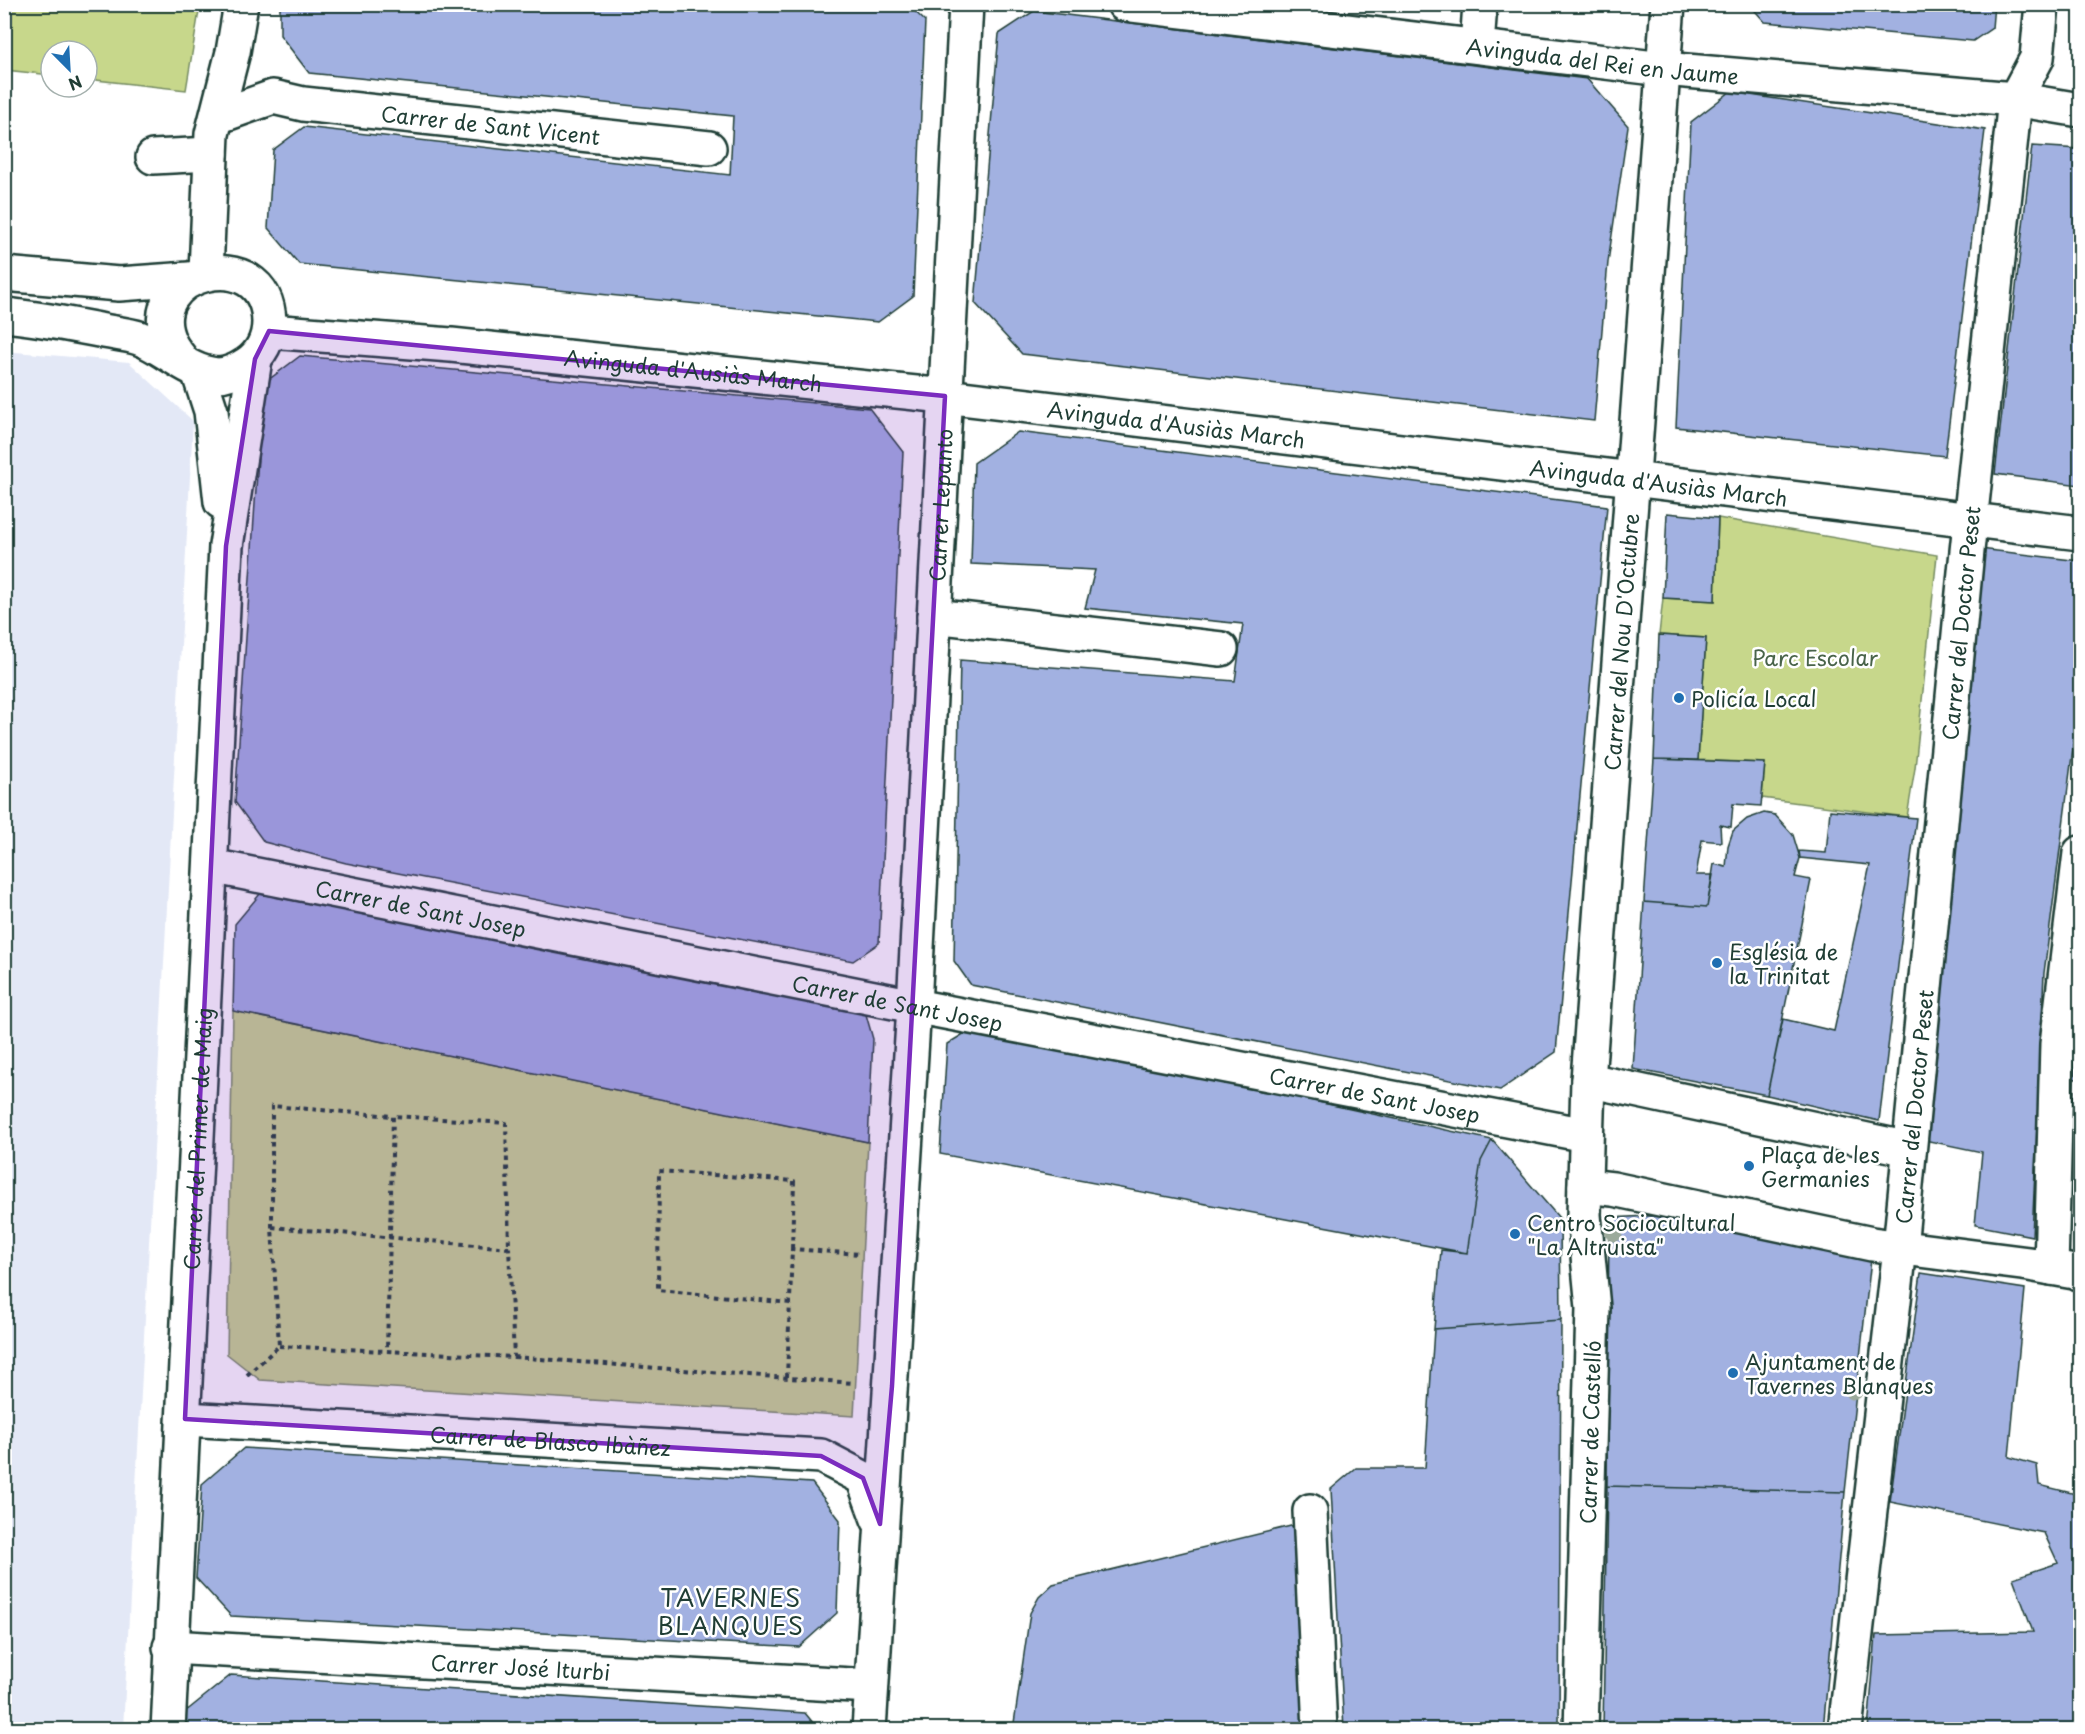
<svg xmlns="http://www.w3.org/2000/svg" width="2085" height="1734" viewBox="0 0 2085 1734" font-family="'Playpen Sans',sans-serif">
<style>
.built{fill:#e3e8f6}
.green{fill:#c7d78b;stroke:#738a60;stroke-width:1.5}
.building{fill:#a2b1e1;stroke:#1f3d34;stroke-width:1.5}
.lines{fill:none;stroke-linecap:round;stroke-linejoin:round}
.minor-casing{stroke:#1f3d34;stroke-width:38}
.path{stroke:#1f3d34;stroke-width:4;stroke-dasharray:4.5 4.5;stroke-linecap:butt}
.minor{stroke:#fff;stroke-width:33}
.tree{fill:#9baa9b}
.marked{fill:#7b2cbf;fill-opacity:0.2;stroke:#7b2cbf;stroke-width:4.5;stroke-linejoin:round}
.poi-dot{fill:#1f6fb2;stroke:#fff;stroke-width:2}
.labels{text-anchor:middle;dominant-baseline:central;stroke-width:5;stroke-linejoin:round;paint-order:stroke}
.street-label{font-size:21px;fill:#1f3d34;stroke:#fff}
.park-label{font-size:21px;fill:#49644a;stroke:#fff}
.poi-label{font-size:21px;fill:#1f3d34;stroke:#fff;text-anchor:start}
.quarter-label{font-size:24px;letter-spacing:1.5px;fill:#1f3d34;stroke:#fff}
</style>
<rect width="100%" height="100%" fill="#fff"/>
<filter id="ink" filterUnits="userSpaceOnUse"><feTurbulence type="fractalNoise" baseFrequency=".0167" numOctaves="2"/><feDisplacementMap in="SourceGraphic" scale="12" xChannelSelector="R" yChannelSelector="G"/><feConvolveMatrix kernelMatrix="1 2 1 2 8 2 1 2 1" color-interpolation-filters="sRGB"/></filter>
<g filter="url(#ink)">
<path class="built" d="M4 351 129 362 193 421 123 1729H5Z"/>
<path class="green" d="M5 4 200 5 186 90 87 79V51H51V75L5 70Z
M1718 518 1937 555 1915 768 1907 817 1762 798 1765 763 1698 760 1706 638 1659 635 1663 598 1715 601Z
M233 1011 868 1142 854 1416 260 1380 227 1354Z"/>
<path class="building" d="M280 4H907L925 21 913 296 878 322 299 264 268 228 273 150 304 127 730 175 733 116 309 73 280 35Z
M1749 4H1994L1992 28 1973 41 1765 22Z
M1034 11 1587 79 1628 126 1608 262 1594 421 1022 354 975 303 999 34Z
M1730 92 1985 130 1945 456 1676 427 1691 122Z
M2032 146 2080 149V485L1995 474Z
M300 356 869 408 903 452 879 943 853 961 346 863 264 842 235 802 263 384Z
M1018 432 1607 506 1556 1052 1500 1090 971 985 954 961 960 660 1235 681 1243 624 1085 608 1095 570 971 564 974 463Z
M1667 513 1718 518 1715 601 1663 598Z
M1980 549 2080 561V694L2044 973 2032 1236 1975 1225 1982 1152 1924 1140Z
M1659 635 1706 638 1698 760 1654 759Z
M1654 759 1765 763 1761 806 1733 804 1731 827 1720 825 1721 842 1702 840 1696 875H1713L1707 907 1644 902Z
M1830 810 1916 818 1879 1121 1767 1095 1783 1019 1834 1031 1870 865 1800 858 1799 851 1826 853Z
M1764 813 1775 815 1793 835 1800 858 1795 877 1811 880 1767 1095 1633 1069 1644 902 1707 907 1714 864 1726 867 1728 846 1733 831 1747 819Z
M260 894 865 1011 873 1039 868 1142 233 1011 235 924Z
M2080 1007V1080L2072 1078Z
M975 1027 1492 1140 1481 1161 1467 1253 940 1154 947 1044Z
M1492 1140 1560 1219 1561 1320 1434 1329 1441 1250 1467 1253 1481 1161Z
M1666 1215 1871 1259 1845 1492 1607 1486 1609 1218Z
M1921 1273 2025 1289 2009 1457 2037 1465 2039 1485 2080 1495V1730H1868L1876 1635 2033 1632 2013 1578 2058 1563 2044 1533 1890 1502Z
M1561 1320 1559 1730H1344L1331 1489 1356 1468H1425L1434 1329Z
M244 1448 812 1483 840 1520 837 1613 799 1647 231 1616 196 1578 202 1484Z
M1607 1486 1845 1492 1823 1730H1603Z
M1295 1525 1303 1730H1013L1030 1613 1039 1597 1053 1584Z
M231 1675 805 1713 819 1730H185V1712Z"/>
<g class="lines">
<g class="minor-casing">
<g id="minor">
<path id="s1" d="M1124 4 1663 69 2015 99 2080 110"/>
<path d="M1477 46 1480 4"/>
<path id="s2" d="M217 117 273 97 303 104 709 148"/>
<path d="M153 157 211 154"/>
<path d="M206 272 212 134 233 52 241 4"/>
<path d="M4 274 119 284 189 279"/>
<path d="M4 315C37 318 67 324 99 330 112 333 127 334 139 338 166 348 188 373 217 375 228 375 238 370 247 364 261 355 269 339 269 322 267 238 136 272 170 343 173 350 179 356 183 362"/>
<path id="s3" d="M269 331 451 345 945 396 2080 533"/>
<path d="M198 371 211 411 221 502"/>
<path d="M934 616 1221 649"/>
<path id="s4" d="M211 866 914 1006 1586 1135"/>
<path d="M1588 1080 1909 1149"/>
<path d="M1585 1186 1613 1189 1872 1244 2029 1264 2080 1273"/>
<path d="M2051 1268 2057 1044 2080 853"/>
<path id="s5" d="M185 1419 821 1456 863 1478 878 1519"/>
<path d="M1310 1511 1320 1730"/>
<path id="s6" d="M170 1647 871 1686"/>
<path id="s7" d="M168 1730 226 546 255 359"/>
<path id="s8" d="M869 1730 914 1006 966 4"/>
<path id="s9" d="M1581 1730 1593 1308 1584 1215 1588 1080 1668 4"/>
<path id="s10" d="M1845 1730 1900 1248 1967 551 2015 99 2037 58 2042 4"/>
</g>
</g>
<path class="path" d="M272 1227 509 1248 506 1123 393 1116 387 1349
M790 1303 658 1290 659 1171 794 1181 792 1249
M279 1346 514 1357 509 1248
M514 1357 854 1383
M247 1375 279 1346 272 1227V1106L393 1116
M787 1377 792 1249 860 1254"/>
<use href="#minor" class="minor"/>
</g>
<g class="tree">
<circle cx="1614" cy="1233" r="9"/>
<circle cx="1854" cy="1391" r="9"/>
</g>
</g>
<path class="marked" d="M269 331 945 396 892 1386 880 1524 863 1478 821 1456 185 1419 226 546 255 359Z"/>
<g class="poi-dot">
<circle cx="1679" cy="698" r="6"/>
<circle cx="1717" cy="963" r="6"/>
<circle cx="1749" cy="1166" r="6"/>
<circle cx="1515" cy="1234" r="6"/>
<circle cx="1733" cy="1373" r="6"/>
</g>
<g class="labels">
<g class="street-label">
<text stroke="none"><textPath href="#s1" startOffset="482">Avinguda del Rei en Jaume</textPath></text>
<text stroke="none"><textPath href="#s2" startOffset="279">Carrer de Sant Vicent</textPath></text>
<text stroke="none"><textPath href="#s3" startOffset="426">Avinguda d'Ausiàs March</textPath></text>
<text stroke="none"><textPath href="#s3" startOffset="912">Avinguda d'Ausiàs March</textPath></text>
<text stroke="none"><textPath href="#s3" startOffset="1398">Avinguda d'Ausiàs March</textPath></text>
<text stroke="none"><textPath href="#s8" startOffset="1227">Carrer Lepanto</textPath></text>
<text stroke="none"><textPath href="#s10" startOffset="1113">Carrer del Doctor Peset</textPath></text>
<text stroke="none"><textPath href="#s9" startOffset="1090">Carrer del Nou D'Octubre</textPath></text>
<text stroke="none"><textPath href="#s4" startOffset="214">Carrer de Sant Josep</textPath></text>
<text stroke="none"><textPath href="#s4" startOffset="700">Carrer de Sant Josep</textPath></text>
<text stroke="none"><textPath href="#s4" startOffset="1186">Carrer de Sant Josep</textPath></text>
<text stroke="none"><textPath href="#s10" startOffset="627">Carrer del Doctor Peset</textPath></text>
<text stroke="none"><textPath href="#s7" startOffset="592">Carrer del Primer de Maig</textPath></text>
<text stroke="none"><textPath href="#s9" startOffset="298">Carrer de Castelló</textPath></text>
<text stroke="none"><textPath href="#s5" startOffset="366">Carrer de Blasco Ibàñez</textPath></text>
<text stroke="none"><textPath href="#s6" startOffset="351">Carrer José Iturbi</textPath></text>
</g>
<g class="park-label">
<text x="1815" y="657">Parc Escolar</text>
</g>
<g class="poi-label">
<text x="1691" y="698">Policía Local</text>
<text x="1729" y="951">Església de<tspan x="1729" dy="24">la Trinitat</tspan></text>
<text x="1761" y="1154">Plaça de les<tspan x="1761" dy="24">Germanies</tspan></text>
<text x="1527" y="1222">Centro Sociocultural<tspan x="1527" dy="24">"La Altruista"</tspan></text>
<text x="1745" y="1361">Ajuntament de<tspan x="1745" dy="24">Tavernes Blanques</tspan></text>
</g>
<g class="quarter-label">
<text x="731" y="1597">TAVERNES<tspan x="731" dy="28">BLANQUES</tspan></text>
</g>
</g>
<rect width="2085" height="1734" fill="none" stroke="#fff" stroke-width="24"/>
<rect x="12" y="12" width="2061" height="1710" fill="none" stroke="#1f3d34" stroke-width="2" filter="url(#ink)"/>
<g transform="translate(69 69) rotate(156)"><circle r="28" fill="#ffffff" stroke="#a5b1ae" stroke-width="1.5"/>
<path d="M0-4.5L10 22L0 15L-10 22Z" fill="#1f6fb2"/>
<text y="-9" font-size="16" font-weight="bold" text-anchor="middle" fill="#1f3d34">N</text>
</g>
</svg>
